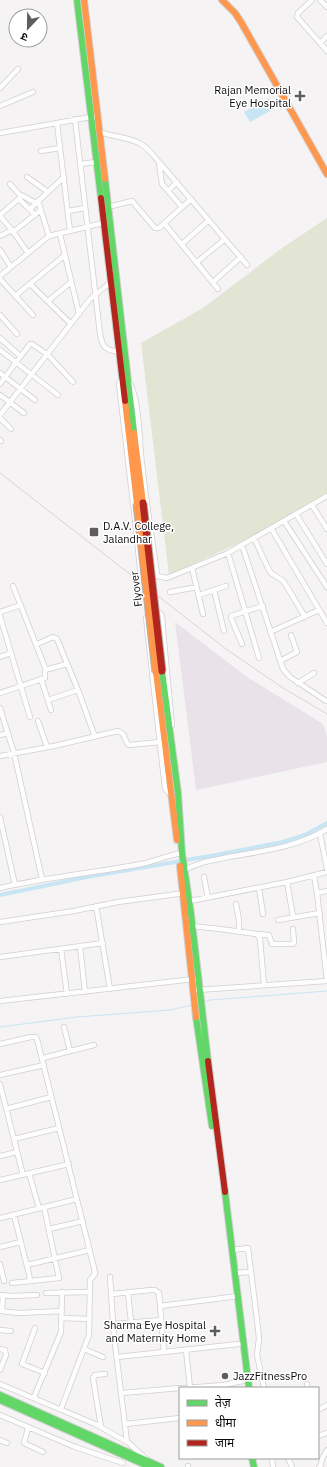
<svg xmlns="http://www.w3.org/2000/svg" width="327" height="1467" viewBox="0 0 327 1467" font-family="'IBM Plex Sans','Noto Sans Devanagari',sans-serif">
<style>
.built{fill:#e9e2e8}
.green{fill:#e3e5d4}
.water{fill:#c8e5f3}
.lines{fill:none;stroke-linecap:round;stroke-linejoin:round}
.stream{stroke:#c8e5f3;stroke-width:1}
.canal{stroke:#c8e5f3;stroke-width:4}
.street-casing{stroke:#d1cfd0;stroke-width:6}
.fast-casing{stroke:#d1cfd0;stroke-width:8}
.slow-casing{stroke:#d1cfd0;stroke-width:8}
.jam-casing{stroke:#d1cfd0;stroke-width:8}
.street{stroke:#fefdfd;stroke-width:4.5}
.fast{stroke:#63d668;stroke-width:6}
.slow{stroke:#ff974d;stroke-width:6}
.jam{stroke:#b3261e;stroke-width:6}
.rail{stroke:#d6d5d6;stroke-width:1}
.slow-bridge-casing{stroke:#b5afa6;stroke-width:9;stroke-linecap:butt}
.jam-bridge-casing{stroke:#b5afa6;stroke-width:9;stroke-linecap:butt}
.slow-bridge{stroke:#ff974d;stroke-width:7}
.jam-bridge{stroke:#b3261e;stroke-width:7}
.poi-dot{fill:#5e5c5e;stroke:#fff;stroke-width:1.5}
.labels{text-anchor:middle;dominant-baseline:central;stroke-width:3;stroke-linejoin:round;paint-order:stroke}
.poi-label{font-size:11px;fill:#0d0b0d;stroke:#fff;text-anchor:end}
.street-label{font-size:11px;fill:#0d0b0d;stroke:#fff}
</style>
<rect width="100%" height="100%" fill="#f5f3f4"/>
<path class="built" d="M175 622 247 677 323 724 327 737V762L196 790Z"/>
<path class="green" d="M327 218V493L244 541 169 575 141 343 203 308 282 248Z"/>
<path class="water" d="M269 98 275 108 250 122 244 112Z"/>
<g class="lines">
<path class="stream" d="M203 1002 210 1000 327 991
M0 1027 77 1017 170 1010 192 1005"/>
<path class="canal" d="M0 895 87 877 216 855 283 842 305 835 327 823"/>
<g class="street-casing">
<path id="street" d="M312 0 298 13 297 17 327 51
M320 0 327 7
M320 43 327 36
M0 88 18 69
M0 106 33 92
M75 119 100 334C103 348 104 349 118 352
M57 123 70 231
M100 132C113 137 129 137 141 144 148 148 154 156 159 162L247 265
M0 133 91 117H99
M41 151 60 148
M159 163 162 184 182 207
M80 164 96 162
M27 177 48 192
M10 184 19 194 36 203
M168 191 177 182
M19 199 35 215
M38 201 49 236
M108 207 132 201 155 228H159L191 199
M30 209 64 177
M68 211 85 208
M0 215 22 196
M0 216 12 230 28 253
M164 223 218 289
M13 232 41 210
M60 234 79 314
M0 236 12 230
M182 244 209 220
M0 250 11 267
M197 262 225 239
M0 276 49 236 103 223
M0 279 33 315
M213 282 241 257
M30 284 71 324
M15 296 65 255
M48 301 71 282
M0 315 17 334
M0 338 20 356
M0 350 58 395
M0 373 35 400
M121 380 119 384 135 520 140 569 143 573 155 576 157 574C152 537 146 501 142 464 139 443 140 396 128 380
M0 384 30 344H32L48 355 73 382
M0 395 24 413
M0 415 90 299 110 283
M0 418 11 429
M0 440 1 441
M312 505 327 529
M296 514 327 564
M284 521 327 587
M271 528 327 623
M254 538 268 568 271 573 282 580 286 585 305 617
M242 545 283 669 290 677 326 701
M228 553 259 658
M192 568 203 614
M157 576 167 578 228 553 327 496
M13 586 46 670
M214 590 224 631
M170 592 197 587
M199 595 226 586
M0 612 21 605
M154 613H160L162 616 164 641 172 725
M0 616 30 717
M146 618 165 789 171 795
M270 632 319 610
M37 644 53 637 57 639 78 690 95 737
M242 644 231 618V616L263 606
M0 657 11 653
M280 661 297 652 291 635
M41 679 51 710
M298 683 314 673
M0 693 45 678V670L67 664
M48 700 78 690
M0 708 14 753 42 879
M38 721 47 747
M0 735 8 733
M0 756 54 746 118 731 123 734 127 743 129 745 160 742
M0 817 15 885
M320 834 327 869
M185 870C199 862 214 860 229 857 263 851 298 847 327 829
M314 876 317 893 327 981
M204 877 208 898
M287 882 293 917
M0 888C47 877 94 873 141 864 155 861 169 855 182 853
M259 888 263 914
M317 893 327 891
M190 901 287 882 327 872
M236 904 239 920V931
M96 906 110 989
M278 920 320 913
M0 922 74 911 118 902 185 893
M192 926 220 929 257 934 260 939 264 985
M257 934 269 935 272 944H293L294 943 293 929
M80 946 85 992
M61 949 67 994
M0 957 103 943
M197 990 327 981
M0 1001 194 979
M64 1027 70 1051
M0 1044 31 1037H36L37 1039 94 1268 95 1274 90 1280 89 1335 61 1409
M43 1058 94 1045
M0 1075 44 1065
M0 1084 23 1175
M6 1109 51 1097
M14 1139 59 1128
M0 1156 17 1152
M29 1173 39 1208
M0 1180 69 1164
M14 1215 29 1274 30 1281
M0 1218 77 1199
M49 1229 83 1221
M0 1247 21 1242
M232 1250 248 1248 258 1328 259 1339 257 1355 264 1388
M0 1264 4 1281
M27 1265 90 1250
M235 1273 250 1272
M110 1277 114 1337
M12 1283 59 1278 44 1207
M46 1293 89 1292
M128 1293 131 1322
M112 1294 151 1290H155L159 1293 164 1352
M0 1295 11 1296 37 1295
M160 1306 238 1296
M0 1311 19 1313 62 1311
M2 1311 3 1295
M62 1318 89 1319
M114 1324 161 1320
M35 1328 22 1364 45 1373
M0 1330 11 1331
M115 1344 127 1442
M0 1349 5 1350 6 1355 0 1370
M84 1349 103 1357
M186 1350 190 1388
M117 1357 239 1344
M0 1384 95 1424 129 1443 147 1460
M307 1384V1388
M184 1388 224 1385 243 1381
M122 1393 180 1388
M34 1397 61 1332 62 1292
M318 1410 327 1405
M0 1415 75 1447 123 1463
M125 1424 180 1418
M101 1427 93 1378 95 1375 105 1374
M28 1428 24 1443 43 1452
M318 1436 327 1433
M0 1440 7 1443
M272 1458 273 1467
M288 1458 292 1467
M188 1467V1466
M319 1467 321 1465 322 1459 327 1450"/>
</g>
<g class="fast-casing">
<path id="fast" d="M77 0 101 198
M105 179 134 433
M162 671 178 793 182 853 191 914 208 1061
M196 1017 212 1126
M225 1192 249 1388
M0 1395 161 1467
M0 1400 150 1467
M252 1458 254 1467"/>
</g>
<g class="slow-casing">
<path id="slow" d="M84 0 105 179
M222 0 235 13 241 22 327 174
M125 401 137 504
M134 433 143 503
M156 672 177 840
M180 866 196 1017"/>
</g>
<g class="jam-casing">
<path id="jam" d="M101 198 125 401
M208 1061 225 1192"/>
</g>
<use href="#street" class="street"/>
<use href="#fast" class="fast"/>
<use href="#slow" class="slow"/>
<use href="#jam" class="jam"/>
<path class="rail" d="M0 473 226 649 283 688 327 714"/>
<g class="slow-bridge-casing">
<path id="slow-bridge" d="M137 504 156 672"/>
</g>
<g class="jam-bridge-casing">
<path id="jam-bridge" d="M143 503 162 671"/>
</g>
<use href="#slow-bridge" class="slow-bridge"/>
<use href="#jam-bridge" class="jam-bridge"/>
</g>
<g class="poi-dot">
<path d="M298 90h4v4h4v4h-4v4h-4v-4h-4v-4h4z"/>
<rect x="89" y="527" width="10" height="10" rx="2"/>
<path d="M213 1325h4v4h4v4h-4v4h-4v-4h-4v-4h4z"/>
<circle cx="225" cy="1376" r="4"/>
</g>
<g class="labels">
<g class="poi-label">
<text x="291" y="90">Rajan Memorial<tspan x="291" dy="13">Eye Hospital</tspan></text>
<text x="103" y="526" text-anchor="start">D.A.V. College,<tspan x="103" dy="13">Jalandhar</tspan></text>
<text x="206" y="1325">Sharma Eye Hospital<tspan x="206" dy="13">and Maternity Home</tspan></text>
<text x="233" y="1376" text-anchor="start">JazzFitnessPro</text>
</g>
<g class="street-label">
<text transform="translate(136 589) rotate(-97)">Flyover</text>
</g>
</g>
<rect x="179" y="1387" width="140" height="72" fill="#ffffff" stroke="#9e9d9e"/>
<rect x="187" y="1400" width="20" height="6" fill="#63d668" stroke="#9e9d9e"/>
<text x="215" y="1407" font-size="12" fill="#0d0b0d">तेज़</text>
<rect x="187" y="1420" width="20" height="6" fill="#ff974d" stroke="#9e9d9e"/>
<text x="215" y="1427" font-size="12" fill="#0d0b0d">धीमा</text>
<rect x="187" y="1440" width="20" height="6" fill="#b3261e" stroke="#9e9d9e"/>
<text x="215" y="1447" font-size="12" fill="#0d0b0d">जाम</text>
<g transform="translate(28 28) rotate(202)"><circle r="19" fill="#ffffff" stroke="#9e9d9e"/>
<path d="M0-3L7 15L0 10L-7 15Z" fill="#5e5c5e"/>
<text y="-6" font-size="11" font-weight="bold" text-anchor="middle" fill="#0d0b0d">उ</text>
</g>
</svg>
